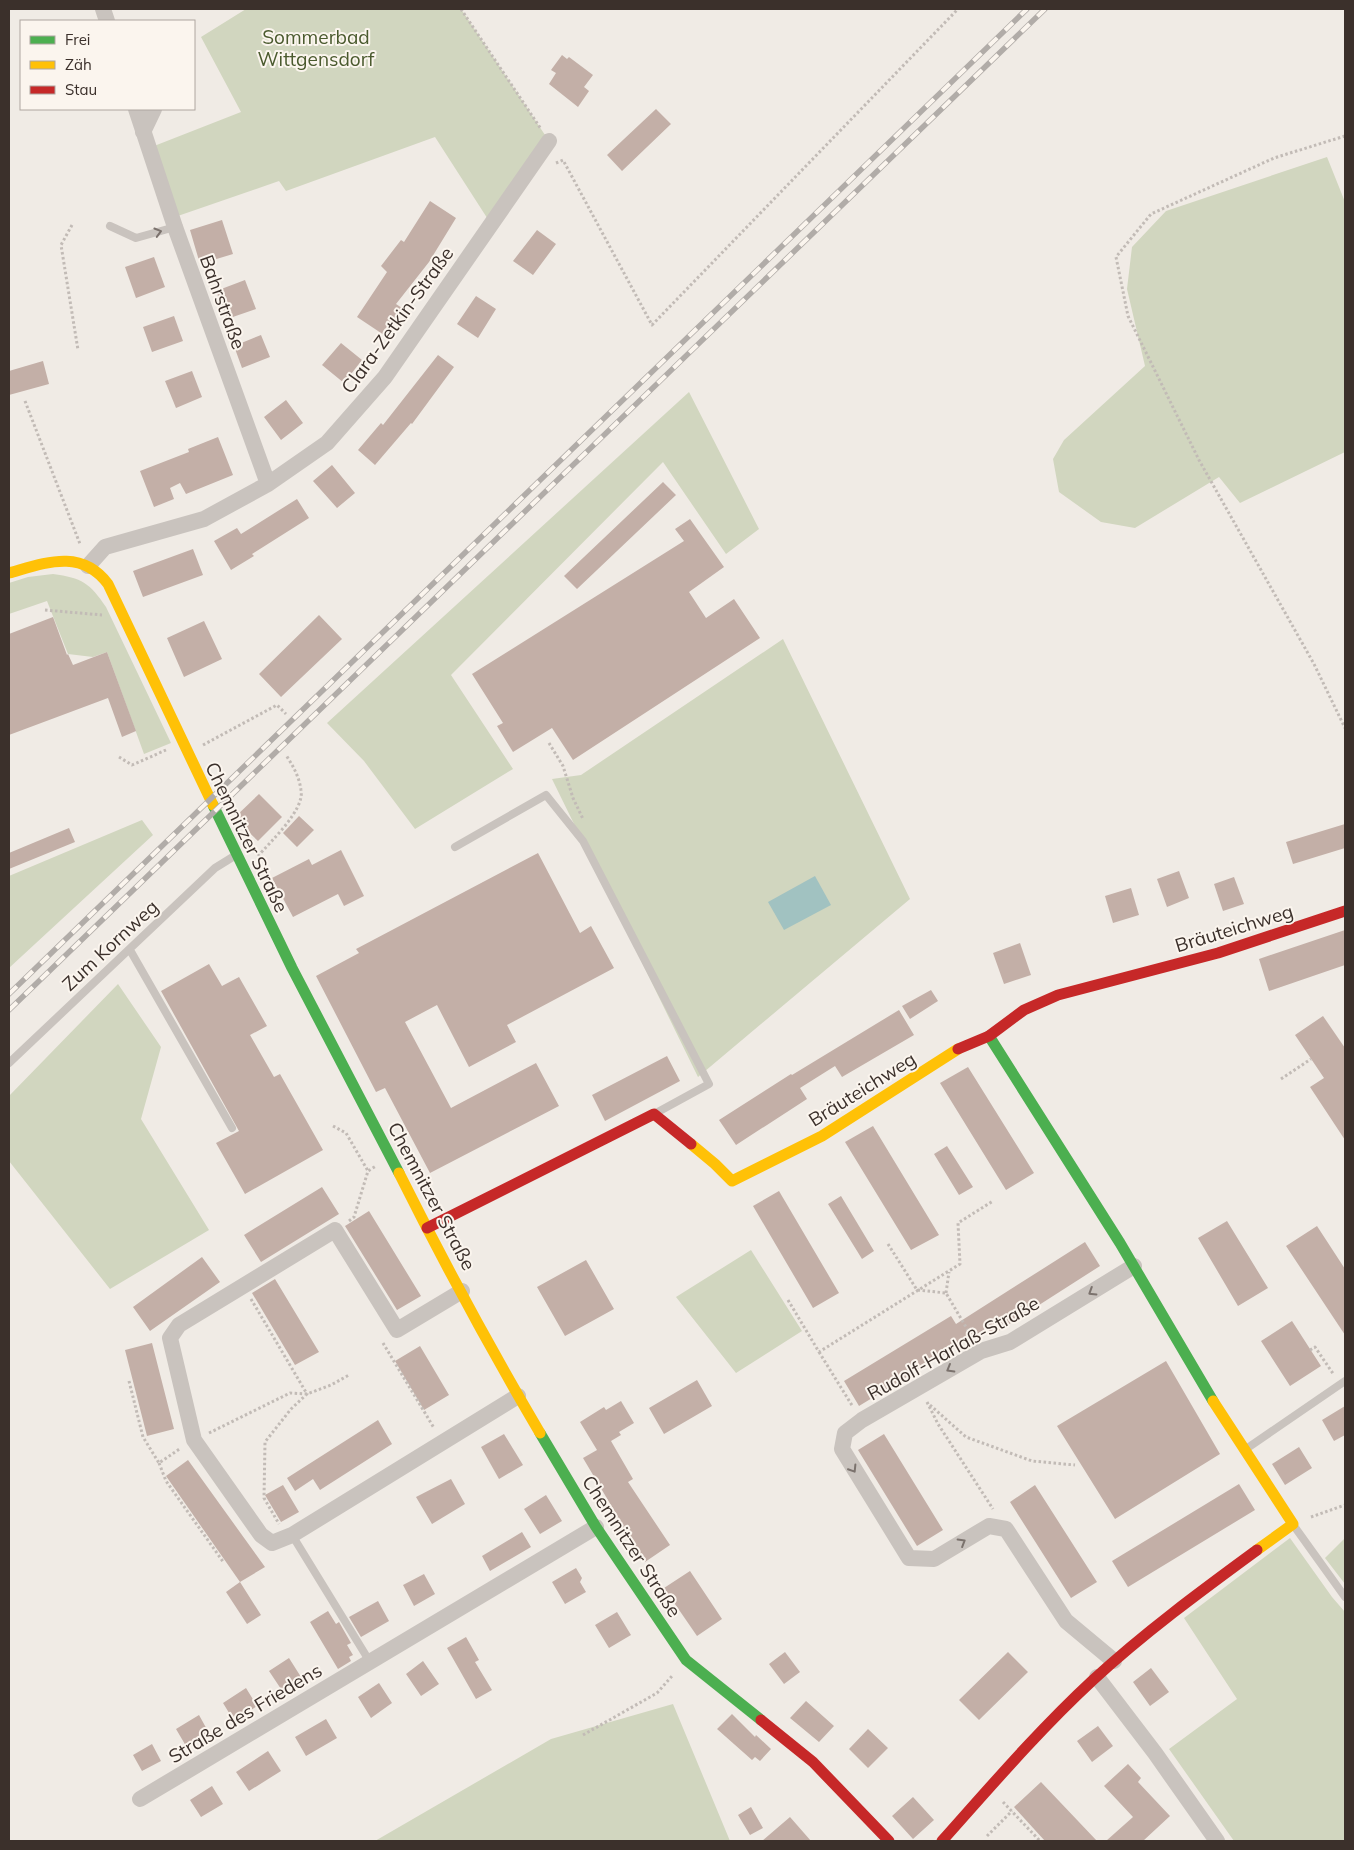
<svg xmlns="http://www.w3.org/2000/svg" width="1354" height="1850" viewBox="0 0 1354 1850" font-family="Mulish,sans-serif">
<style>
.green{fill:#d1d6bf}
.water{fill:#a1c2c1}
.building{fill:#c3afa7}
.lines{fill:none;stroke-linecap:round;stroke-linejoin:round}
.path{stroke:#c2bbb6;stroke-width:3;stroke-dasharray:2.5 2.5;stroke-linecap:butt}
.lane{stroke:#c9c3be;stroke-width:8}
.street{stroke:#c9c3be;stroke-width:16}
.fast{stroke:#4caf50;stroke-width:11}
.slow{stroke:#ffc107;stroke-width:11}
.jam{stroke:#c62828;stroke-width:11}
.rail-casing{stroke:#b1aca8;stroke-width:5.5}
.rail{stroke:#fbf5ee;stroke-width:4;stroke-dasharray:11;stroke-linecap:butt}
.oneway{stroke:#7b726d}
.labels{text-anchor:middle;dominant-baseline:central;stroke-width:4;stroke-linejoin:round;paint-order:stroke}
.park-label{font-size:19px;fill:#4a5a2e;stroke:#fbf5ee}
.street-label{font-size:19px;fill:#3b302b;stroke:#fbf5ee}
</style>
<rect width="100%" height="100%" fill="#f0ebe5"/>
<path class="green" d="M246 9H461L549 141 491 224 435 137 286 191 279 181 172 218 149 148 241 112 201 37Z
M1327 157 1345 202V452L1240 503 1219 477 1135 528 1101 522 1059 492 1053 459 1064 440 1145 366 1127 289 1132 247 1166 211Z
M689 392 759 529 726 554 663 462 451 675 513 769 415 829 364 761 327 723Z
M53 574C82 578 90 583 106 607L171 743 144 754 107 652 93 657 68 654 47 601 9 614V583L28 577Z
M783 639 910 899 698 1077 552 779 581 775Z
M142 820 153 835 9 968V876Z
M118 984 161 1047 141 1119 209 1230 110 1289 9 1161V1096Z
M751 1250 802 1331 736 1373 676 1297Z
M1290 1538 1332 1597 1345 1612V1841H1234L1169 1749 1237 1699 1184 1618Z
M1345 1538V1584L1325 1558Z
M673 1704 730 1841H375L551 1739Z"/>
<path class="water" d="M815 876 831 905 784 930 768 902Z"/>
<path class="building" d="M562 55 567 59 569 57 593 75 584 87 589 91 578 107 549 84 556 73 551 70Z
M656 109 671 124 622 171 607 155Z
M430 201 456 218 429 262 396 304 402 308 384 335 357 317 387 272 381 266 401 240 404 242Z
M222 220 233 254 200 264 190 230Z
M537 230 556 244 533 275 513 261Z
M154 257 165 287 136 298 125 267Z
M245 280 256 309 227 319 216 291Z
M476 296 496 309 478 338 457 324Z
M174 316 183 341 152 352 143 327Z
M261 335 270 357 242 368 234 346Z
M341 343 362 360 344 383 322 365Z
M438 355 454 367 412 424 411 423 375 465 358 450 381 423 383 425Z
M43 361 49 384 9 395V371Z
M192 371 202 397 176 408 165 381Z
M286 400 303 423 281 440 264 417Z
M218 437 233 475 186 494 180 483 170 488 174 499 154 507 140 471 189 452 188 449Z
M332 465 355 493 337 508 313 481Z
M663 482 676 495 577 589 564 576Z
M297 499 309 518 252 554 254 556 231 570 214 541 237 528 241 534Z
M690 519 724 567 689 592 706 618 734 599 760 638 573 760 552 728 513 752 497 726 503 723 472 674 684 541 675 529Z
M193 549 203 575 143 597 133 571Z
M319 615 342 639 281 697 259 674Z
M53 617 67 655 68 654 73 665 107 652 136 731 122 737 108 698 9 735V634Z
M204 621 222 659 184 677 167 638Z
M259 794 282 817 258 841 234 818Z
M299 816 314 830 297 847 283 833Z
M1345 824V848L1293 864 1286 842Z
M69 828 75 842 9 869V853Z
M341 850 364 896 344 906 338 894 293 917 272 878 309 859 312 865Z
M538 853 580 933 591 926 614 968 507 1025 516 1042 469 1067 437 1005 405 1022 451 1108 536 1063 559 1106 430 1173 385 1088 376 1092 316 976 359 953 356 949Z
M1179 871 1189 898 1167 907 1157 879Z
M1234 877 1244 904 1223 911 1214 884Z
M1131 888 1139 915 1113 923 1105 896Z
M1345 930V965L1269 991 1259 959Z
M1020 943 1031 975 1004 984 993 953Z
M209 964 222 986 239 977 267 1026 250 1035 274 1077 280 1074 323 1150 245 1194 216 1143 239 1131 161 991Z
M931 990 938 1001 910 1019 902 1006Z
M899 1010 914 1035 842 1077 835 1066 800 1088 807 1099 736 1145 719 1120 791 1074 792 1075Z
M1323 1016 1345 1048V1140L1310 1087 1324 1078 1295 1035Z
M667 1056 680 1081 605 1121 592 1095Z
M968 1067 1034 1173 1006 1190 940 1083Z
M873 1126 939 1235 911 1250 845 1142Z
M947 1146 973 1187 959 1195 934 1154Z
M322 1187 339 1214 261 1262 244 1235Z
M779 1191 839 1293 813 1308 753 1206Z
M841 1196 874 1251 862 1259 828 1204Z
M369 1211 421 1296 397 1310 345 1226Z
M1227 1221 1268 1288 1238 1306 1198 1238Z
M1317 1226 1345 1269V1335L1286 1246Z
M1085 1242 1100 1266 992 1335 987 1328 859 1406 844 1381 951 1316 956 1324Z
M202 1257 220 1282 150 1331 133 1307Z
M586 1260 614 1309 565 1336 537 1287Z
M275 1279 319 1352 295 1365 252 1293Z
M1292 1321 1321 1366 1290 1386 1261 1341Z
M152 1343 174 1429 147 1436 125 1350Z
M420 1346 449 1395 424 1410 395 1361Z
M1166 1361 1220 1454 1115 1519 1057 1426Z
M697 1380 712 1406 664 1434 649 1408Z
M621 1401 634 1423 619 1432 621 1435 611 1441 633 1479 628 1482 670 1545 645 1562 616 1519 618 1517 583 1458 597 1450 580 1422 604 1407 606 1410Z
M1345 1406V1435L1334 1441 1322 1420Z
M378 1420 392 1444 320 1490 313 1479 295 1491 287 1478Z
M504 1434 523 1465 499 1479 481 1447Z
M884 1434 943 1530 917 1546 858 1450Z
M1299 1447 1312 1468 1285 1485 1272 1464Z
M188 1460 265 1567 240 1582 166 1476Z
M451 1479 465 1504 432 1524 416 1497Z
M1239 1484 1255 1510 1128 1587 1112 1561Z
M283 1485 299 1512 281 1522 265 1495Z
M1035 1485 1097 1582 1071 1598 1010 1502Z
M546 1495 562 1521 540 1534 524 1509Z
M522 1532 531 1547 490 1571 482 1556Z
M576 1568 582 1578 580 1582 586 1592 565 1604 552 1582Z
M690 1571 722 1619 697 1636 664 1588Z
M424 1574 435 1594 414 1606 403 1585Z
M240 1582 261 1615 247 1624 226 1592Z
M378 1601 389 1621 361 1637 349 1617Z
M328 1611 336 1624 339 1622 351 1643 347 1645 353 1655 349 1657 351 1661 338 1669 310 1622Z
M617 1612 631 1635 609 1648 595 1625Z
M466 1637 479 1660 475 1662 492 1690 476 1699 447 1648Z
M785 1652 800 1672 784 1684 769 1664Z
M1008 1652 1028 1672 979 1720 959 1700Z
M289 1658 301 1677 281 1689 269 1671Z
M423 1661 439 1684 421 1696 406 1674Z
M1151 1668 1169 1692 1150 1706 1133 1682Z
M379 1683 392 1703 371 1718 358 1697Z
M246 1688 257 1706 234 1721 223 1703Z
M806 1701 834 1726 819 1742 790 1718Z
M732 1714 755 1737 756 1735 771 1749 760 1761 755 1757 752 1760 717 1729Z
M199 1715 209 1733 186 1746 176 1729Z
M326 1719 337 1738 306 1756 295 1737Z
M1098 1726 1113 1746 1092 1762 1077 1741Z
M868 1729 888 1748 868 1768 849 1749Z
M152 1744 161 1761 142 1771 133 1755Z
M268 1751 281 1771 249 1791 236 1772Z
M1128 1764 1141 1778 1138 1782 1170 1816 1143 1841H1106L1133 1817 1104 1786Z
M1041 1782 1097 1841H1045L1014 1807Z
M212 1786 223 1804 201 1817 190 1800Z
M913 1797 934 1820 913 1839 892 1816Z
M751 1807 763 1828 750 1835 738 1815Z
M790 1817 811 1841H762Z"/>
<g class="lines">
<path class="path" d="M461 9 541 129
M1345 136 1274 158 1151 214 1116 257 1128 316 1199 460 1314 664 1345 728
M556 163 563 160 652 325 958 9
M72 225 61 245 78 350
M25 401 80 544
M45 610 102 615
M549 743 563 766 573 798 583 819
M203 745 277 705 286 714
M119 757 132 765 166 750
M258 856C270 842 305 810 301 790 299 776 293 766 286 755
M1281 1079 1311 1059
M333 1126 346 1133 368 1171
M349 1221 354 1217 368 1171 376 1166
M888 1244 917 1290 946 1293 973 1339
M946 1293 949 1272
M251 1299 307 1394 291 1409 265 1442 264 1498 279 1524
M788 1300 819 1352 960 1264 958 1223 993 1201
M383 1343 434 1428
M1310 1350 1315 1347 1334 1375
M819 1352 853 1407
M129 1381 143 1437 159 1463 181 1448
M927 1402 938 1424 993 1509
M930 1405 966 1437 1032 1461 1075 1465
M209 1433 290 1393 307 1394 331 1385 349 1375
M159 1463 166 1481 224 1563
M1311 1517 1345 1505
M583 1735 657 1693 673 1675
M1003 1802 1040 1841
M987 1836 1012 1811"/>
<path class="lane" d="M110 226 136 238 175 227
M455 847 546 795 583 841 709 1084 656 1113
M130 950 232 1128
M9 1063 215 868 236 855
M1246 1449 1345 1381
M1294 1526 1345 1597
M292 1535 370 1662"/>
<path class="street" d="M103 9 107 21
M136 109 175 227 268 484
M143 132 154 109
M88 566 105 547 204 519 268 484 327 443 385 377 549 141
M462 1291 397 1330 335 1230 179 1325 170 1338 194 1440 261 1535 272 1543 292 1535 518 1396
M1114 1661 1066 1621 1006 1529 989 1526 934 1559 909 1558 842 1449 845 1433 862 1420 981 1351 1010 1342 1134 1266
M1097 1677 1155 1753 1217 1841
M140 1799 596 1527"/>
<path class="fast" d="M213 805 292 968 399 1173
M989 1036 1120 1243 1213 1401
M540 1433 596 1527 686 1660 761 1720"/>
<path class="slow" d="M9 573C45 563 81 548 108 584L213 805
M691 1144 715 1164 732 1181 822 1136 958 1049
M399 1173C443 1261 490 1348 540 1433
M1213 1401 1293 1524 1257 1550"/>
<path class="jam" d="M958 1049 989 1036 1024 1010 1058 995 1218 953 1345 911
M427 1228 654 1114 691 1144
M761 1720 813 1762 889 1841
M942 1841C991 1786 1039 1730 1093 1680 1144 1633 1201 1591 1257 1550"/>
<g class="rail-casing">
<path id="rail" d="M9 994 1027 9
M9 1010 1045 9"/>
</g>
<use href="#rail" class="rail"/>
</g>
<defs><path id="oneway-chevron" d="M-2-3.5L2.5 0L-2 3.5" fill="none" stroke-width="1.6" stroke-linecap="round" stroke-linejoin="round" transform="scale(1.25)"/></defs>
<g class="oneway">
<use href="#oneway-chevron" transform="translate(158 232) rotate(-16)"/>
<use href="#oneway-chevron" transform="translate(1092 1292) rotate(148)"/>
<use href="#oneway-chevron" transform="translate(950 1369) rotate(150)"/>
<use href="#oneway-chevron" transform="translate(853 1469) rotate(58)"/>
<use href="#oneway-chevron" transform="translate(962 1542) rotate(-31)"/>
</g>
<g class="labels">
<g class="park-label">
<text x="316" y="37">Sommerbad<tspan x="316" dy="22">Wittgensdorf</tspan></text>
</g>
<g class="street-label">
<text transform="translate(223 302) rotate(70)">Bahrstraße</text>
<text transform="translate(397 320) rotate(-54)">Clara-Zetkin-Straße</text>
<text transform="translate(247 837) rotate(64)">Chemnitzer Straße</text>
<text transform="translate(1234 928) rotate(-17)">Bräuteichweg</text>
<text transform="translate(110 945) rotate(-43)">Zum Kornweg</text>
<text transform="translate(862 1089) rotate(-32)">Bräuteichweg</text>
<text transform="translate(432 1196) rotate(62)">Chemnitzer Straße</text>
<text transform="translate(953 1348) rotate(-29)">Rudolf-Harlaß-Straße</text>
<text transform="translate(632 1546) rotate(57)">Chemnitzer Straße</text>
<text transform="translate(245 1713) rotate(-31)">Straße des Friedens</text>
</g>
</g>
<rect width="1354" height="1850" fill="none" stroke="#3b302b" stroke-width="20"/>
<rect x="20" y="20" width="175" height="90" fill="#fbf5ee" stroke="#aea6a0"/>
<rect x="30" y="36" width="25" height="8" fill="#4caf50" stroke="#aea6a0"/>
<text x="65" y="45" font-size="15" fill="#3b302b">Frei</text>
<rect x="30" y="61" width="25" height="8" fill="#ffc107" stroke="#aea6a0"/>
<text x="65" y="70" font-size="15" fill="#3b302b">Zäh</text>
<rect x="30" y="86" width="25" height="8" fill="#c62828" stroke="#aea6a0"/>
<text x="65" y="95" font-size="15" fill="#3b302b">Stau</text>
</svg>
